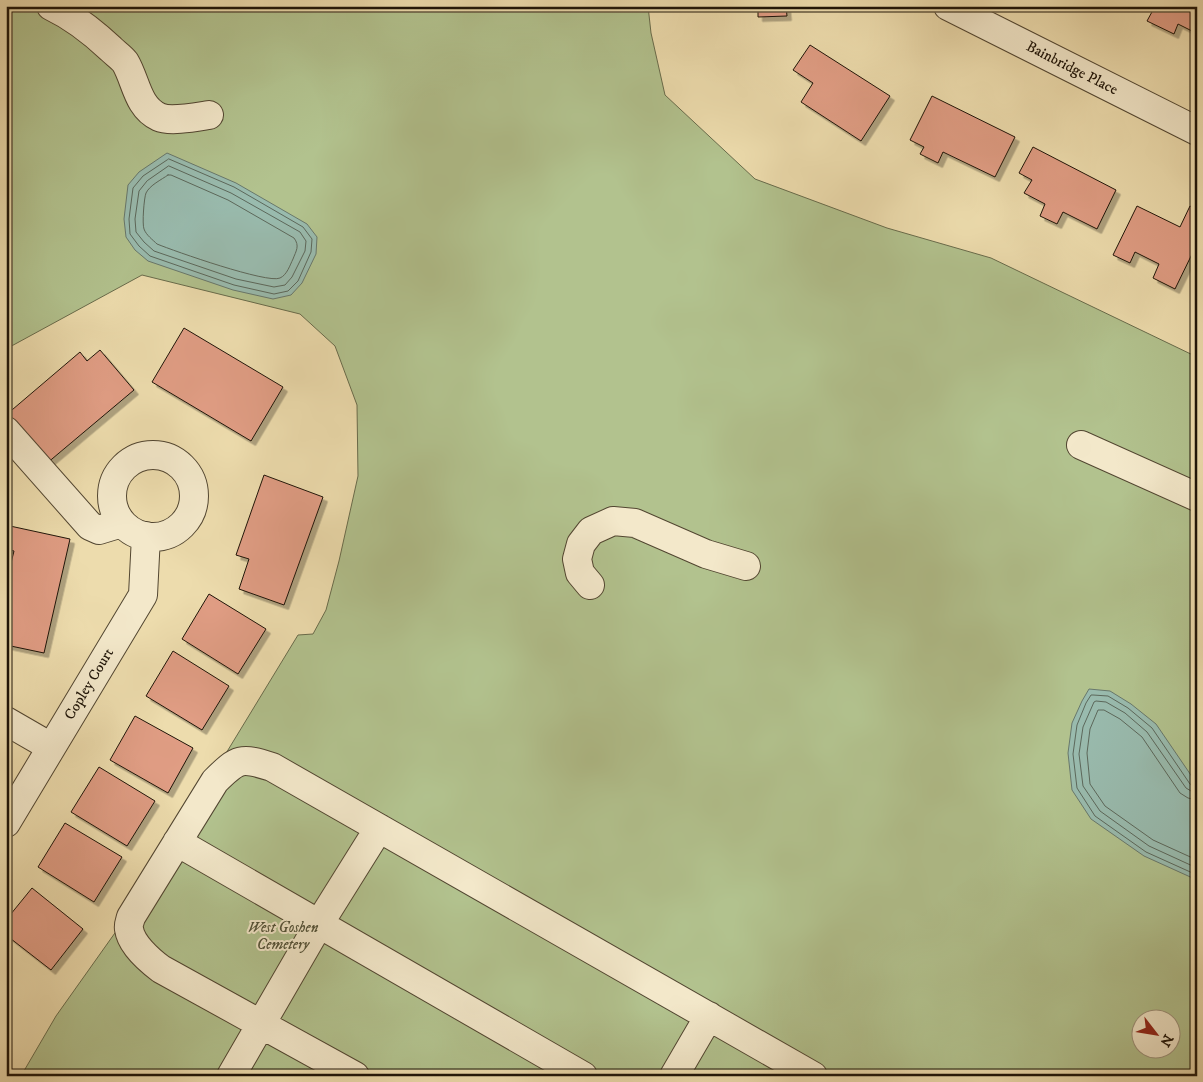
<svg xmlns="http://www.w3.org/2000/svg" width="1203" height="1082" viewBox="0 0 1203 1082" font-family="'IM FELL DW Pica',serif">
<style>
.green{fill:#b2c28e;stroke:#686b4b;fill-rule:evenodd}
.water{fill:#99bbae;stroke:#68786c}
.lines{fill:none;stroke-linecap:round;stroke-linejoin:round}
.shore{stroke:#5c685b;stroke-width:1}
.building{fill:#e09d84;stroke:#1e1408;filter:url(#shadow)}
.minor-casing{stroke:#524631;stroke-width:30}
.minor{stroke:#f3e8ca;stroke-width:28}
.labels{text-anchor:middle;dominant-baseline:central;stroke-width:4;stroke-linejoin:round;paint-order:stroke}
.street-label{font-size:15px;fill:#1e1408;stroke:#f3e8ca}
.park-label{font-size:15px;font-style:italic;fill:#525137;stroke:#f3e8ca}
</style>
<defs>
<filter id="shadow"><feDropShadow dx="4.5" dy="4.5" stdDeviation="0" flood-color="#0004"/></filter>
</defs>
<rect width="100%" height="100%" fill="#eddcad"/>
<filter id="stains"><feTurbulence type="fractalNoise" baseFrequency=".004" numOctaves="4"/><feColorMatrix values="0 0 0 0 .2 0 0 0 0 .09 0 0 0 0 .02 0 0 0 .5 -.17"/></filter>
<radialGradient id="worn" r=".72"><stop offset=".6" stop-color="#630" stop-opacity="0"/><stop offset="1" stop-color="#630" stop-opacity=".3"/></radialGradient>
<path class="green" d="M6 6H648L651 33 665 95 755 179 887 228 991 258 1197 357V1076H21L56 1016 127 916 298 635 313 634 326 610 339 561 358 476 357 405 335 346 300 314 142 275 6 349ZM1140 1020H1170V1050H1140Z"/>
<path class="water" d="M167 153 236 183 307 224 317 237 316 254 302 283 291 295 273 299 233 290 148 261 135 250 126 237 124 219 128 185 139 172Z
M1089 689 1110 691 1131 704 1156 724 1197 784V880L1144 856 1091 819 1072 790 1068 753 1072 723 1082 701Z"/>
<g class="lines">
<path class="shore" d="M169 159 234 187 303 227 312 239 311 252 298 281 288 291 274 294 234 285 150 256 139 246 130 234 129 219 133 188 143 176 167 160Z
M169 166 231 193 300 232 306 241 305 251 292 277 285 285 274 287 236 279 154 251 144 242 136 232 135 219 139 191 147 181Z
M168 175H171L228 200 294 238C300 246 296 251 293 259 290 265 287 275 280 278 268 284 174 251 157 244 153 240 146 235 144 229 142 224 144 198 146 193 150 185 161 180 168 175Z
M1197 786H1193L1190 784 1152 728 1128 708 1108 696 1093 695H1091L1086 703 1077 725 1073 754 1077 788 1095 816 1146 852 1197 875
M1197 792 1191 791 1186 788 1147 732 1125 713 1106 702 1096 701 1094 702 1083 727 1079 754 1083 786 1100 811 1149 846 1197 868
M1197 800 1188 798 1180 793 1142 737 1120 719 1104 710H1098L1090 729 1087 753 1090 784 1105 806 1153 840 1197 860"/>
</g>
<path class="building" d="M758 6H786L787 16 758 17Z
M1145 6H1197V22L1192 31 1178 24 1174 34 1147 21 1153 10Z
M810 45 890 96 861 141 801 102 813 83 793 70Z
M932 96 1015 137 995 177 943 152 938 163 920 154 924 147 910 140Z
M1033 147 1116 190 1097 229 1063 212 1057 224 1040 216 1045 204 1024 193 1032 180 1019 173Z
M1137 206 1180 227 1190 206 1197 210V251L1194 250 1175 289 1153 278 1159 264 1135 252 1130 263 1113 255Z
M184 328 283 387 251 441 152 382Z
M100 350 134 390 46 464 6 415 80 352 87 361Z
M264 475 323 497 284 605 239 589 249 559 236 555Z
M10 526 70 539 44 653 6 645V583L14 551 6 549V541Z
M209 594 266 629 238 674 182 639Z
M173 651 229 686 202 730 146 696Z
M135 716 193 748 168 793 110 760Z
M99 767 155 801 127 846 71 812Z
M65 823 122 857 94 902 38 867Z
M32 888 83 929 51 970 6 935V920Z"/>
<g class="lines">
<g class="minor-casing">
<path id="minor" d="M51 6C74 17 93 32 111 49 115 53 121 57 125 62 136 80 137 107 159 117 170 122 196 117 209 115
M948 6 1197 131
M6 431 90 526 99 530 122 523
M1081 445 1197 497
M112 496a41 41 0 1 1 82 0a41 41 0 1 1-82 0Z
M590 585 580 573 577 559 581 544 591 531 613 521 635 523 706 554 746 566
M6 721 51 747
M6 823 143 595 146 536
M177 842 583 1076
M231 1076 319 924 379 828
M355 1076 161 969C149 960 131 944 129 929 128 925 130 921 131 917L215 781C238 758 241 757 272 767L813 1076
M674 1076 709 1016"/>
</g>
<use href="#minor" class="minor"/>
</g>
<g class="labels">
<g class="street-label">
<text transform="translate(1072 68) rotate(27)">Bainbridge Place</text>
<text transform="translate(89 684) rotate(-59)">Copley Court</text>
</g>
<g class="park-label">
<text x="283" y="927">West Goshen<tspan x="283" dy="17">Cemetery</tspan></text>
</g>
</g>
<rect width="1203" height="1082" fill="none" stroke="#eddcad" stroke-width="25"/>
<rect x="8" y="8" width="1188" height="1067" fill="none" stroke="#1e1408" stroke-width="2.5"/>
<rect x="12" y="12" width="1178" height="1057" fill="none" stroke="#1e1408"/>
<g transform="translate(1156 1034) rotate(121)"><circle r="24" fill="#f3e8ca" stroke="#9e937c"/>
<path d="M0-4L9 19L0 12L-9 19Z" fill="#8f2418"/>
<text y="-8" font-size="14" font-weight="bold" text-anchor="middle" fill="#1e1408">N</text>
</g>
<rect width="100%" height="100%" filter="url(#stains)"/>
<rect width="100%" height="100%" fill="url(#worn)"/>
</svg>
